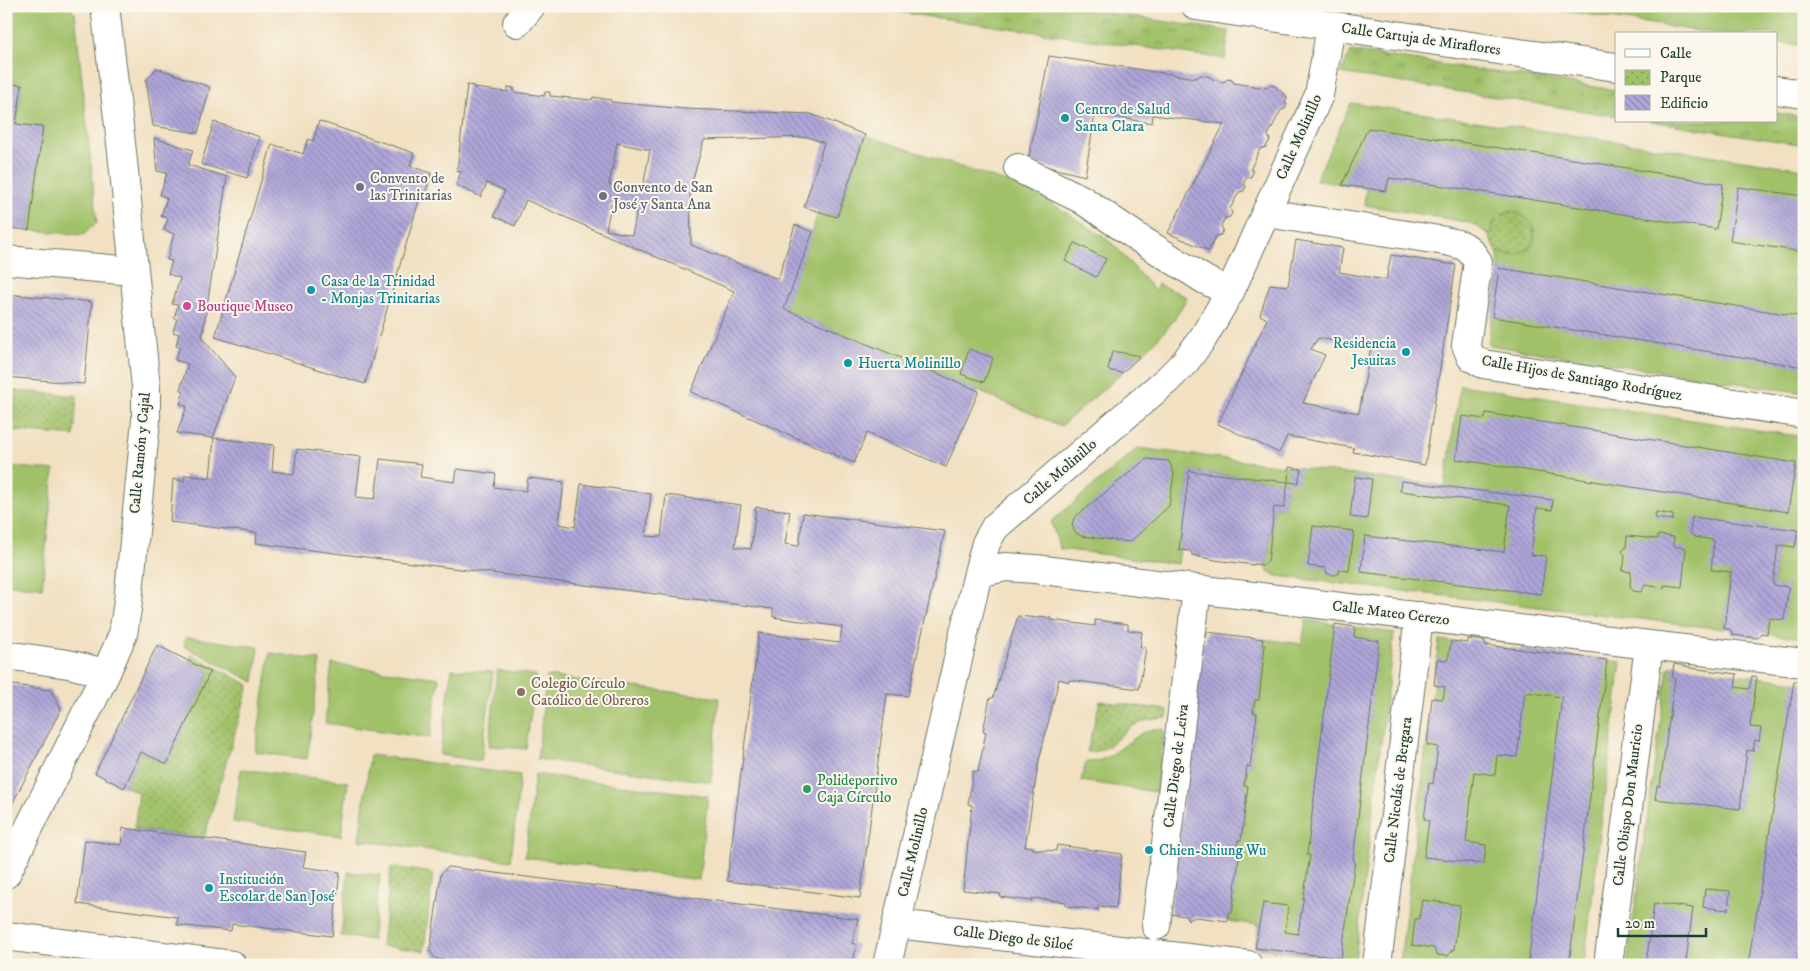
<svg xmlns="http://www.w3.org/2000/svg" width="1810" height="971" viewBox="0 0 1810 971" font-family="'IM FELL DW Pica',serif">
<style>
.grass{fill:url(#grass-tufts);stroke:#607f4e}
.park{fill:url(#park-dots);stroke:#607f4e}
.garden{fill:#a1c169;stroke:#607f4e}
.building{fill:url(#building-back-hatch);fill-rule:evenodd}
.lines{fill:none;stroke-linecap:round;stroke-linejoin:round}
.minor-casing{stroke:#687665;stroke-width:30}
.minor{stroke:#fff;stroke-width:28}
.culture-dot{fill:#0f9aa8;stroke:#fbf7ec;stroke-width:2}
.worship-dot{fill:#6b7280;stroke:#fbf7ec;stroke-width:2}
.hotel-dot{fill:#d1479c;stroke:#fbf7ec;stroke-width:2}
.education-dot{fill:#8d6e63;stroke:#fbf7ec;stroke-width:2}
.leisure-dot{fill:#2e9e5b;stroke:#fbf7ec;stroke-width:2}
.labels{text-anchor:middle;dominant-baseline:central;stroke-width:4;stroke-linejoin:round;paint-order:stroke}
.street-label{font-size:15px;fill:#1f3d34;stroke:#fbf7ec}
.culture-label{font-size:15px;fill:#0d838f;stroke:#fbf7ec;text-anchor:start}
.worship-label{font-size:15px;fill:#5b616d;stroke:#fbf7ec;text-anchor:start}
.hotel-label{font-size:15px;fill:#b23c85;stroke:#fbf7ec;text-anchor:start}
.education-label{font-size:15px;fill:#785e54;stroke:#fbf7ec;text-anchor:start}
.leisure-label{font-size:15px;fill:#27864d;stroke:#fbf7ec;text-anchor:start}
</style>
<defs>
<pattern id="grass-tufts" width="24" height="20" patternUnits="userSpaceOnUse" patternTransform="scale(1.25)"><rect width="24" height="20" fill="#a1c169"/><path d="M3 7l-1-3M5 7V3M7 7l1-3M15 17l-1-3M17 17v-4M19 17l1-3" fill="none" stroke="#839e57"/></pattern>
<pattern id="park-dots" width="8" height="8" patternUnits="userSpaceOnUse" patternTransform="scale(1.25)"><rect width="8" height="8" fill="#a1c169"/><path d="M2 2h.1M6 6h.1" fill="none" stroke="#839e57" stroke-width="1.8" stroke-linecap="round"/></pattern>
<pattern id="building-back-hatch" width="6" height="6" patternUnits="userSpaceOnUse" patternTransform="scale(1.25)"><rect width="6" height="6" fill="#afa6d9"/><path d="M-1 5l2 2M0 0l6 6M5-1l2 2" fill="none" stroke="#8e88b1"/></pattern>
</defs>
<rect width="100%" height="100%" fill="#fbf7ec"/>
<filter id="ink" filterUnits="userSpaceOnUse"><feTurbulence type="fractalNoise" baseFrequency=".02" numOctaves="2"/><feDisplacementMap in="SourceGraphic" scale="10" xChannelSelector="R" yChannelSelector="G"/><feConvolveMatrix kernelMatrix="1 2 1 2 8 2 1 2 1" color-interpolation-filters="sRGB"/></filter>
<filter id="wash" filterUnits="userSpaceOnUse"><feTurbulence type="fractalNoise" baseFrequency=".0096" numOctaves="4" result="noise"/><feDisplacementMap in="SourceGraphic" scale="20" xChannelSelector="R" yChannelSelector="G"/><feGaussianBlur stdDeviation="1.12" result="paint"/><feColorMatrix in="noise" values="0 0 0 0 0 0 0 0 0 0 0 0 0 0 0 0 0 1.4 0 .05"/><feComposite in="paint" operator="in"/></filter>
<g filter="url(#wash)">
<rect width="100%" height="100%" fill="#f1e0c1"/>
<path class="grass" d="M855 6H1061L1229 31 1225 59Z
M1351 51 1616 90V116L1340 73Z
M1776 113 1804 117V145L1650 121H1776Z"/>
<path class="park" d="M1512 212C1550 216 1533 269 1501 252L1498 254 1488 234 1491 233C1493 221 1500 215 1512 212Z
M6 390 77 396 74 436 6 430Z
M192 655 249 685 204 838 134 829 139 793 125 786 141 752 167 764 210 672 189 661Z
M1100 701 1168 710 1167 718C1158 719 1148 719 1139 723 1119 731 1112 753 1087 752Z
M391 867 433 873 424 951 382 946Z"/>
<path class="garden" d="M6 6H68L75 13 97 223 83 235 29 230 43 127 16 124 22 85 6 83Z
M1530 6H1804V46L1776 42V34H1719Z
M1351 103 1804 169V393L1488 345 1499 268 1498 254 1501 252C1508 256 1516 256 1523 252 1561 231 1498 185 1491 233L1488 234 1473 224 1466 222 1364 205 1366 188 1316 180Z
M865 135 1033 191 1098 233 1114 245 1155 291 1158 284 1187 297C1174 324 1161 336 1140 356L1112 351 1109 370 1122 373 1061 426 784 309 819 211 837 217Z
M1460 385 1804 437V638L1767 634 1780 528 1736 523 1724 629 1276 576 1268 571 1265 563 1268 562 1274 507 1284 508 1287 482 1189 471 1178 564 1060 549 1051 522 1138 448 1445 486Z
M6 466 54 470 42 588 6 584Z
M1306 620 1394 633 1355 960 1255 948 1259 925 1228 921V912L1232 913 1239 858 1236 857 1238 840H1241L1248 787 1244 786 1247 766 1250 767 1257 713H1253L1255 700H1259L1265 646 1262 645 1263 639 1302 644Z
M186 637 259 647 254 682 184 646Z
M1439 640 1621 662 1584 965H1416L1400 963Z
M270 653 320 660 307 759 255 752Z
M332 664 439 678 430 738 325 723Z
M1674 666 1804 683V965H1627L1668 668Z
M452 669 493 672 481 761 440 755Z
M497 670 536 675 526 749 489 746Z
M547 676 719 698 711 782 537 759Z
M1154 729H1164L1156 792 1081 781 1086 762C1114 763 1128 735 1154 729Z
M370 755 520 775 511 861 359 840Z
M241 769 348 782 341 836 233 822Z
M535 774 708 796 699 880 525 857Z
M348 872 380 875 372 940 341 936Z"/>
<g id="blocks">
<path class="building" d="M1049 56 1196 78 1201 75 1210 77 1214 80 1224 82 1227 79 1232 80 1234 83 1266 88 1270 85 1275 86 1287 97 1285 102 1287 104 1285 109 1281 110 1268 135 1270 140 1266 147 1260 149 1251 168 1253 172 1251 177H1246L1244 183 1246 186 1244 191 1239 192 1230 209 1232 213 1230 217 1225 218 1221 226 1223 230 1221 235 1216 236 1209 251 1168 233 1224 124 1153 115 1152 123 1095 114 1085 176 1028 162Z
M157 68 210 87 198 133 153 126 146 80Z
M6 83 22 85 16 124 43 127 29 230 6 228Z
M467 85 474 86V88L508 92V87L514 88V92L544 96 545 92H550V96L592 100 593 97 611 100V102L685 109 811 114 865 135 837 217 804 207 824 143 808 137 704 140 690 189 691 245 778 279 795 225 813 232 784 309 979 391 946 467 867 433 854 463 691 392 734 291 526 200 515 226 494 216 505 191 487 183 481 197 456 185 461 172 457 171ZM617 143 650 150 642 192 609 185ZM611 204 637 209 632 235 606 230Z
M319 121 414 153 410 166 431 173 424 198 420 197 365 384 215 337 272 144 303 154 308 139 313 141Z
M214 122 260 137 247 178 201 164Z
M1368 128 1585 161 1723 184 1716 229 1484 192 1389 178 1386 191 1342 185Z
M154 138 193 150 188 165 227 177 202 338 235 377 213 438 177 433 187 406 180 404 184 391 180 389 188 364 175 360 180 347 176 346 179 334 173 332 177 319 174 318 178 305 172 304 180 278 168 274 172 261 167 260 174 234 164 230 168 218 161 216 167 198 160 195 167 173 157 171Z
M1738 187 1804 196V252L1730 241Z
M1296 240 1343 248 1339 272 1386 280 1391 255 1456 265 1425 465 1353 452 1354 448 1287 436 1279 453 1218 424 1267 319 1260 315 1270 284 1288 286ZM1318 338 1371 347 1359 413 1303 403 1325 355 1311 349Z
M1075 243 1106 259 1096 277 1065 261Z
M1499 268 1804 317V367L1492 317Z
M6 294 92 302 84 384 6 377Z
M969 349 993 358 984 382 961 374Z
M1112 351 1140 356 1122 373 1108 370Z
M1486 413 1796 463 1788 512 1456 459 1462 416 1485 419Z
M214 438 274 445 272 471 294 474 297 449 361 457 356 497 375 499 380 459 422 464 420 477 455 482 457 469 496 474 494 487 526 491 528 478 564 482 559 524 575 527 581 484 651 494 646 536 661 537 666 495 741 505 735 547 751 549 756 507 790 511 785 544 799 546 803 513 945 531 908 696 887 694 860 898 727 881 759 633 840 643 842 627 773 617V609L256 543 257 533 170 522 173 479 184 481 185 475 210 478Z
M1146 459 1169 461 1174 474 1169 506 1130 542 1081 536 1075 532 1072 525 1074 518Z
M1289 467 1301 469 1298 483 1288 482Z
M1189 471 1288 482 1284 508 1274 507 1268 562H1266L1264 565 1254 564V565L1215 560 1192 555 1191 551 1179 550Z
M1355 477 1372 479 1367 519 1350 517Z
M1401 481 1553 500 1552 510 1537 508 1531 555 1546 556 1541 594 1361 572 1365 536 1504 552 1510 505 1400 491Z
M1656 512 1673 515V520L1655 518Z
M1692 517 1798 530 1795 547 1778 545 1773 585 1789 587 1784 620 1769 618 1767 634 1761 633 1759 637 1757 638 1733 635 1730 629H1724L1731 572 1711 570 1714 540 1694 537 1690 533Z
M1313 526 1354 531 1349 571 1339 570V573L1336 575 1327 574 1326 568 1308 566Z
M1658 535 1674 537 1673 546 1686 548 1682 587 1664 585V588L1645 585 1641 592 1633 591 1630 586 1631 572 1621 570 1624 566 1625 555 1622 551 1626 548 1627 536 1658 539Z
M1018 616 1039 618V616L1051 618V620L1095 626V620L1128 624V630L1142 632 1140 647 1146 648 1139 689 1069 680V682L1059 679 1039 760 1025 847 1027 846 1033 847V849L1056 851 1057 845 1122 854 1116 908 1098 906V910L1066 906V902L1032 898V901L1000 897 1001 894 963 890 972 805 968 804 973 771 978 772 986 732 983 731 990 698H993Z
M1335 624 1355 627 1354 637 1379 641 1353 860 1355 861 1341 958 1255 948 1263 903 1288 906 1285 932 1298 934 1310 855H1307Z
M1207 632 1263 639 1262 645H1265L1259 700H1255L1253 713H1257L1250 767 1247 766 1244 786H1248L1241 840H1238L1236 857H1239L1232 913 1228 912V921L1196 917 1188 920 1186 916 1170 914 1199 663 1202 664 1203 654 1200 653 1202 642 1205 643Z
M1468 639 1485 641V645L1607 660 1569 965H1528L1562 697 1525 692 1517 757 1497 755 1495 775 1474 772 1466 842 1486 845 1484 864 1424 857 1429 820 1424 819 1429 783 1433 784 1438 747 1427 745 1432 698 1443 699 1445 687 1434 685 1437 659 1448 660 1451 641 1468 643Z
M157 645 210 672 167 764 141 752 124 788 95 773Z
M1674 664 1690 667V668L1737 674 1735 687 1749 689 1752 676 1757 677 1750 727 1761 728 1759 741 1755 740 1753 751 1747 750 1740 809 1655 799 1657 786H1660L1675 678H1672Z
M1794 681 1804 683V920L1796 965H1748Z
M6 684 50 690 61 709 6 816Z
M123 828 306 852 303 867 340 872 332 936 232 924 231 931 177 925 178 917 77 904 85 840 121 845Z
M448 867 858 919 852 943 857 945 852 965H477L436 959 430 951 441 874Z
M1705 889 1730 891 1728 910 1703 907Z
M1422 900 1460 905 1454 950H1452L1448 956 1436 955 1434 948 1412 945 1415 919H1419Z
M1654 903 1693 908 1686 961 1693 962V965H1646Z"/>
</g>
</g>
<g filter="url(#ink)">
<use href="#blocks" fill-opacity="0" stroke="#687665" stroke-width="1"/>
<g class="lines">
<g class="minor-casing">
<path id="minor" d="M1196 6 1616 67
M517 23 531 6
M1776 90 1804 94
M1018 168 1081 199 1140 239 1205 280 1230 292
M1266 213 1439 240C1460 244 1467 243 1478 262L1466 345 1471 357 1483 364 1804 414
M6 260 133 271
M978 573 1005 567 1035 569 1649 645 1804 663
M6 655 68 664 106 673
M6 874 106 673 123 634 128 602 146 420V387L122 152 105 6
M897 924 1248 965
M1156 926 1195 605
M6 936 232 965
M887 965 978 573 986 543 995 527 1167 380 1185 362 1203 338 1230 292 1319 95 1331 27
M1377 965 1419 616
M1608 965 1649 645"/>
</g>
<use href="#minor" class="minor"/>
</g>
</g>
<g class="culture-dot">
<circle cx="1065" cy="118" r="5"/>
<circle cx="311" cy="290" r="5"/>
<circle cx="1406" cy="352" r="5"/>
<circle cx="848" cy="363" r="5"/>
<circle cx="1149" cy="850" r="5"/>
<circle cx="209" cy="888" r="5"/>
</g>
<g class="worship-dot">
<circle cx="360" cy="187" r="5"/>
<circle cx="603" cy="196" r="5"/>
</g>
<circle class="hotel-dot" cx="187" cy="306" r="5"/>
<circle class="education-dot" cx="521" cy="692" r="5"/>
<circle class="leisure-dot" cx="807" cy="789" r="5"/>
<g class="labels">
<g class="street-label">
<text transform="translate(1421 39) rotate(8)">Calle Cartuja de Miraflores</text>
<text transform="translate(1299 137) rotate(-66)">Calle Molinillo</text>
<text transform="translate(1582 378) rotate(10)">Calle Hijos de Santiago Rodríguez</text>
<text transform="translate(140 453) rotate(-85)">Calle Ramón y Cajal</text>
<text transform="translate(1060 472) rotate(-41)">Calle Molinillo</text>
<text transform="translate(1391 613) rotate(7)">Calle Mateo Cerezo</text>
<text transform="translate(1176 766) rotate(-83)">Calle Diego de Leiva</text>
<text transform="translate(1398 790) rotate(-83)">Calle Nicolás de Bergara</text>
<text transform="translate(1628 805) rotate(-83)">Calle Obispo Don Mauricio</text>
<text transform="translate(913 852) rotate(-77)">Calle Molinillo</text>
<text transform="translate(1013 938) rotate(7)">Calle Diego de Siloé</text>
</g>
<g class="culture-label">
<text x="1075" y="109">Centro de Salud<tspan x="1075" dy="17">Santa Clara</tspan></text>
<text x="321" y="281">Casa de la Trinidad<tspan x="321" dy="17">- Monjas Trinitarias</tspan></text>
<text x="1396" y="343" text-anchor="end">Residencia<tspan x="1396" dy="17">Jesuitas</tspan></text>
<text x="858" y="363">Huerta Molinillo</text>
<text x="1159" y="850">Chien-Shiung Wu</text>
<text x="219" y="879">Institución<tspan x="219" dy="17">Escolar de San José</tspan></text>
</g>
<g class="worship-label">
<text x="370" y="178">Convento de<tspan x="370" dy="17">las Trinitarias</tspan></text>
<text x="613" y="187">Convento de San<tspan x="613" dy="17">José y Santa Ana</tspan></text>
</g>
<g class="hotel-label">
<text x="197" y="306">Boutique Museo</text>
</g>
<g class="education-label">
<text x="531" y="683">Colegio Círculo<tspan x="531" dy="17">Católico de Obreros</tspan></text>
</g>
<g class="leisure-label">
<text x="817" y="780">Polideportivo<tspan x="817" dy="17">Caja Círculo</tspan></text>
</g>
</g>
<rect width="1810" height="971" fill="none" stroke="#fbf7ec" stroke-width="25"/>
<rect x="1615" y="32" width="162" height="90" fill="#fbf7ec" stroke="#a3ada2"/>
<rect x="1625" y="49" width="25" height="8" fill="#ffffff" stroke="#a3ada2"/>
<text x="1660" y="58" font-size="15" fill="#1f3d34">Calle</text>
<rect x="1625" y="70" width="25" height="15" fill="url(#park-dots)" stroke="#a3ada2"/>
<text x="1660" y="82" font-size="15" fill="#1f3d34">Parque</text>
<rect x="1625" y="95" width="25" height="15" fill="url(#building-back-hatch)" stroke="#a3ada2"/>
<text x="1660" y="108" font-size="15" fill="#1f3d34">Edificio</text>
<path d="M1618 928v8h88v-8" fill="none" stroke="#1f3d34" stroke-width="2.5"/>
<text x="1625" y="928" font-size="15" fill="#1f3d34" stroke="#fbf7ec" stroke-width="4" paint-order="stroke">20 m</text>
</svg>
